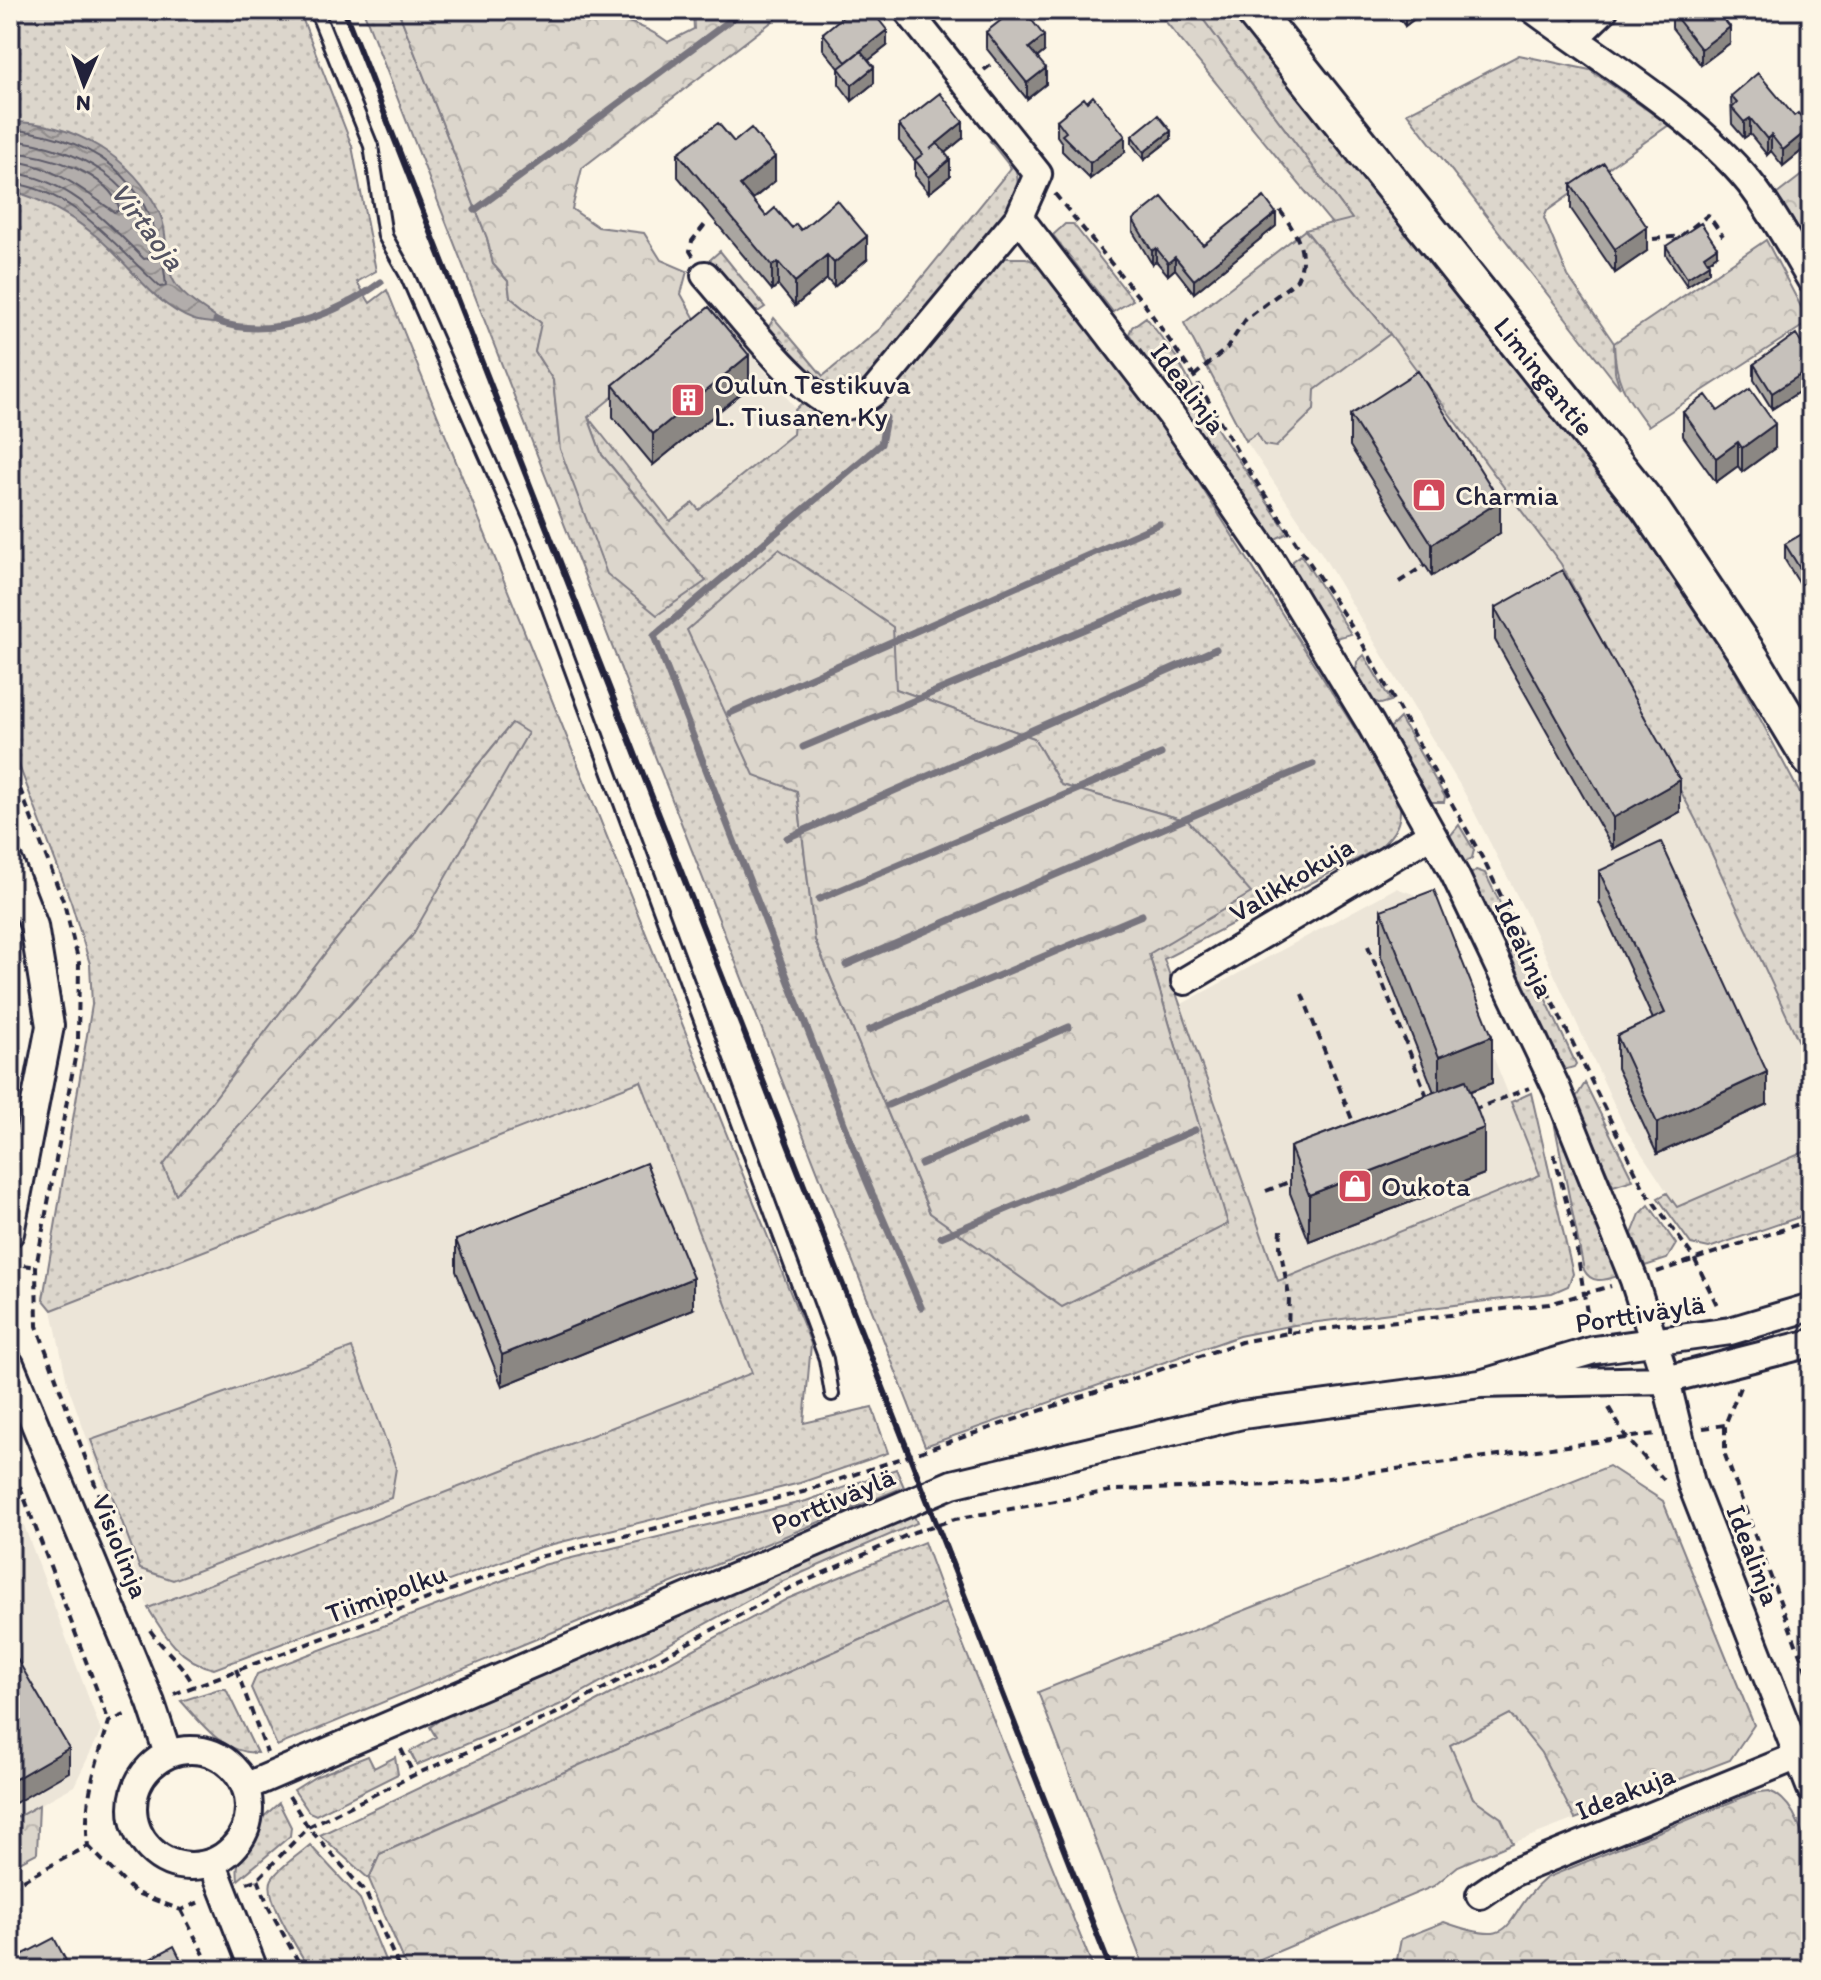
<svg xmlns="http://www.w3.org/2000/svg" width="1821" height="1980" viewBox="0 0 1821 1980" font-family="Itim,sans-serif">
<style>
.built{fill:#ece5d8}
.grass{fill:url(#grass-dots);stroke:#7f7c84;stroke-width:2;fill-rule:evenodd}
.forest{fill:url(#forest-crowns);stroke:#7f7c84;stroke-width:2}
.water{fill:url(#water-waves);stroke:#78757e;stroke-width:2}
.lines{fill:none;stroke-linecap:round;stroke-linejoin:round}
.shore{stroke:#5c5a68;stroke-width:2}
.stream{stroke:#78757e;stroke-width:7}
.service-casing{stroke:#22223b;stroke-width:18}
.minor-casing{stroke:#22223b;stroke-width:32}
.secondary-casing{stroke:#22223b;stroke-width:42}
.path{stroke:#22223b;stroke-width:4;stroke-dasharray:8 6;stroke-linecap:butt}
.service{stroke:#fcf5e5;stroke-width:12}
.minor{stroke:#fcf5e5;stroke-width:26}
.secondary{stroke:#fcf5e5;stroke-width:36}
.rail{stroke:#22223b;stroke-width:6}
.wall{fill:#aaa6a1;stroke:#22223b;stroke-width:2}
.shaded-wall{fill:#8b8783;stroke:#22223b;stroke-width:2}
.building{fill:#c6c1bb;stroke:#22223b;stroke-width:2}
.labels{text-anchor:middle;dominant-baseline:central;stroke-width:6;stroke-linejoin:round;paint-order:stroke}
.street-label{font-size:28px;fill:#22223b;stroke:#fcf5e5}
.poi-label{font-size:28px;fill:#22223b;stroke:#fcf5e5;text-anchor:start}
.water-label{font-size:30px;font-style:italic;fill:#545362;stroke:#fcf5e5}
</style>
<defs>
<pattern id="grass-dots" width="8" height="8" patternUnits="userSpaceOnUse" patternTransform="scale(2)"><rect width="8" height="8" fill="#dcd6cc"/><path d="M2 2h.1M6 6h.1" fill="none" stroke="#bcb7b0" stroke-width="1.8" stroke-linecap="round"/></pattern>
<pattern id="forest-crowns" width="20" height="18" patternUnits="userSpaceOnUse" patternTransform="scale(2)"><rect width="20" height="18" fill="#dcd6cc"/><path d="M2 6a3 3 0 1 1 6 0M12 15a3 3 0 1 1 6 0" fill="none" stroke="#bcb7b0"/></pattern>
<pattern id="water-waves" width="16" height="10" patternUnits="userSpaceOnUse" patternTransform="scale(2)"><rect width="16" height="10" fill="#b2adab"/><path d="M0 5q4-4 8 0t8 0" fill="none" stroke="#908c8c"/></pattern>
</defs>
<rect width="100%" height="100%" fill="#fcf5e5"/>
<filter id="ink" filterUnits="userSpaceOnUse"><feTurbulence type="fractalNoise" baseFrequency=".0125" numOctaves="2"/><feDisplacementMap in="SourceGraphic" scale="16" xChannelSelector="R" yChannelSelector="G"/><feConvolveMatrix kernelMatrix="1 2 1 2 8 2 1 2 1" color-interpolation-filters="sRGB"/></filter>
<g filter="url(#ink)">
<path class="built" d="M699 326 731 329 802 416 793 446 696 569 588 417Z
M1390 334 1561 564 1699 826 1811 1068V1149L1677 1207 1625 1128 1527 915 1464 792 1322 554 1246 441Z
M1396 888 1430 900 1541 1175 1278 1282 1180 1005Z
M641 1081 752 1374 148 1608 67 1383 52 1310Z
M10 1488 101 1731 74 1786 10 1821Z
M1511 1714 1541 1753 1575 1819 1513 1843 1501 1818 1473 1798 1450 1744Z"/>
<path class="grass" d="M10 10H299L352 146 376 271 357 282 370 303 387 290 811 1344 804 1423 872 1407 888 1453 800 1483 537 1548 214 1669C180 1661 165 1636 148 1608L752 1373 641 1081 52 1310 43 1299 92 1005 90 964 71 902 10 742ZM512 723 412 936 175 1193 164 1166 330 947Z
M363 10H398L487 238 493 264 508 281 510 297 542 323 535 352 553 380 560 449 706 581 602 455 588 417 670 521 693 503 699 510 793 434 795 410 802 403 843 422 865 413 1002 258H1026L1039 264 1159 420 1399 798C1403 821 1396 833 1379 848L1164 959 1278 1281 1540 1175 1511 1102 1531 1093 1573 1274 1568 1286 1552 1293 1294 1325 1239 1336 925 1446ZM896 689 1034 738 1061 785 1188 821 1149 953 1227 1224 930 1213 815 940 797 791Z
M1196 10H1230L1631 517 1686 594 1734 670 1811 814V1068L1699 826 1561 564 1390 334 1305 230 1351 218Z
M1519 55 1590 70 1669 125 1547 211 1544 218 1568 276 1614 343 1615 372 1620 388 1407 113Z
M997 137C1013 159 1022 173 1016 200L872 377 845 390 817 379 768 328 774 318 823 376 880 329 1011 168 990 141Z
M1065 224H1073L1133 300 1113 312 1053 235Z
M720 251 765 307 759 311H753L717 269 714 271 704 265Z
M1146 317 1176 357 1211 420 1288 533 1273 540 1129 334 1132 327Z
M1301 555 1351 634 1336 638 1292 569 1293 561Z
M1364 655 1391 701 1381 704 1373 701 1356 671 1357 662Z
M1400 718 1445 797 1444 802H1431L1390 728Z
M1459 825 1474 850 1472 858 1464 863 1450 836Z
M1476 870 1485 873 1509 921H1494L1470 875Z
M1521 946 1576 1064 1574 1067 1563 1070 1510 954 1512 949Z
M1585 1083 1633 1180 1613 1186 1575 1099Z
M1551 1107 1618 1276C1605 1280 1592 1285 1584 1270Z
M1811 1149V1213L1709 1248 1691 1244 1658 1198 1667 1193 1677 1207Z
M1649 1205 1676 1244 1667 1259 1645 1266 1632 1234 1640 1214Z
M352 1348 396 1468 391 1498 173 1580 140 1569 91 1440Z
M896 1469 904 1487 277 1746 251 1688 257 1674 543 1565 806 1501Z
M913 1513 917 1523 781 1582 559 1705 417 1765 410 1752 436 1737 430 1727 475 1694Z
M924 1542 946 1602 380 1854 369 1879 320 1835 566 1718 787 1599Z
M219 1689H226L257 1753C221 1752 204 1726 181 1701Z
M368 1756 374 1768 395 1757 398 1774 316 1815 309 1812 294 1790 315 1777Z
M279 1803 291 1827 290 1836 238 1880C234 1843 252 1826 279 1803Z
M310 1845 360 1899 389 1970H310C301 1953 262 1896 272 1879 280 1866 299 1855 310 1845Z"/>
<path class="forest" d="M398 10H601C625 23 646 25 668 42L694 29 693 10H787L582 168 572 209 598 227 644 233 661 260 687 271 681 294 699 326 588 417 602 455 706 581 657 615 607 574 560 449 553 380 535 352 541 323 510 297 508 281 493 264 487 238Z
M1156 10H1196L1352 219 1332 224Z
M1811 168V260L1772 198Z
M1305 230 1390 334 1315 390 1314 410 1276 447 1264 445 1257 433 1246 441 1184 323Z
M1766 240 1809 322 1648 426C1625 395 1615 383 1614 343Z
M779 549 893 627 896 689 1034 738 1061 785 1188 821 1251 893 1149 954 1228 1224 1062 1307 930 1213 815 940 797 791 754 775 687 630Z
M512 723 528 733 412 936 176 1194 163 1166 330 947Z
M1609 1466 1663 1501 1754 1725 1730 1760 1575 1819 1541 1753 1510 1714 1450 1745 1473 1798 1501 1818 1513 1843 1458 1866 1434 1886 1234 1970H1145L1038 1692Z
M946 1602 1094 1970H408L369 1879 380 1854Z
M1769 1791C1820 1810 1811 1925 1811 1970H1395L1401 1939 1444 1922C1524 1951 1498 1919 1546 1878L1753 1793Z
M39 1805 37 1853 10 1867V1821Z"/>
<path class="water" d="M10 122C71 121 134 157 160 214 170 235 162 267 177 286 188 301 210 313 225 324 215 323 204 323 194 320 154 306 128 262 96 236 70 215 42 199 10 190Z"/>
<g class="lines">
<path class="shore" d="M10 129C108 139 157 188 166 286L160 287C117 248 73 189 10 183
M10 140C74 146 150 182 150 258L144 259C108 223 65 176 10 173
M10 152C45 155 109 171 120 210L114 212C84 190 49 163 10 161"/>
<path class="stream" d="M475 210 744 10
M216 321C269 341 338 314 381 282
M886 418 881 444 654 636 865 1177 921 1307
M730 713 1159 524
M803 747 1178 590
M787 838 1216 649
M819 899 1161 754
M846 965 1313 764
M869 1030 1142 915
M888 1105 1069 1027
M921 1164 1026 1119
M941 1237 1195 1130"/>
<g class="service-casing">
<path id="service" d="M316 10 371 146 385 236 407 275 525 543 826 1359 832 1394"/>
</g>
<g class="minor-casing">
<path id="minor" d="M1534 10C1604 62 1693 114 1749 182 1773 212 1791 247 1811 280
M1575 38 1604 10
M1019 217 1171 415 1271 560 1370 723 1455 875 1557 1089 1634 1280 1666 1380 1691 1483 1811 1789
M705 275C733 306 797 391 832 404 848 409 860 403 873 393L1019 217 1038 174 907 10
M10 864 34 926 50 1026 10 1233
M1185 981 1431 834
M1811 1307 1730 1331 1594 1350 1480 1384 1666 1380 1811 1343
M10 1364 151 1703 168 1754
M133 1808a58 58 0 1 1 116 0a58 58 0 1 1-116 0Z
M245 1787 952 1484 1242 1415 1480 1384
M212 1862 254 1970
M1480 1895 1512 1873 1798 1756"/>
</g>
<g class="secondary-casing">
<g id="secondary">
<path id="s1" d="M1253 10 1649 507 1751 659 1811 759"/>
</g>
</g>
<path class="path" d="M984 70 996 61
M1055 194 1145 305 1194 376 1244 463 1361 641 1484 861 1644 1189 1694 1258 1718 1307
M1653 239 1681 236 1708 215 1723 236
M693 256 690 251 692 241 707 222
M1194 376 1227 348 1246 319 1296 281C1312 252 1293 229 1277 206
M1399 582 1425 565
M10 763 64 903 79 963 78 1042 36 1267 37 1326 133 1588
M1368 946 1428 1099
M1302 994 1355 1127
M10 1020V1055
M1473 1110 1529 1088
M1554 1154 1574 1232 1589 1325
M1266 1191 1294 1180
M1281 1230 1280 1247 1289 1296 1288 1333
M10 1263 36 1267
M1657 1272 1811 1220
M1740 1387 1725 1425V1455L1811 1684
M1609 1408 1626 1437 1664 1480
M1703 1428 1725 1425
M10 1460 109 1722
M150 1630C164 1651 184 1664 194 1687
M236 1669 267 1753
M174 1694 539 1557 803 1492 1241 1342 1288 1333 1549 1304 1611 1286
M401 1749 414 1775
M289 1796 308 1827 366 1893 400 1970
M88 1846 134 1892 181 1910 202 1901
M258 1879 269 1908 303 1970
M247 1883 258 1879 308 1827 414 1775 564 1710 786 1590 914 1532 955 1519 1115 1490 1277 1485 1655 1434
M10 1887 88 1846C83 1801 96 1764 109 1722L129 1713
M181 1910 212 1970"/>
<use href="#service" class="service"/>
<use href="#minor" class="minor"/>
<use href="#secondary" class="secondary"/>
<path class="rail" d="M344 10 1111 1970"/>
</g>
<path class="wall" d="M1393 10H1426L1405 26Z
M1672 12 1730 43 1701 65 1672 28Z
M986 32 1044 52 1037 58 1046 84 1027 99 986 48Z
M823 33 887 46 869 60 874 83 852 101 839 84V68L823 49Z
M1731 96 1810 144 1783 166 1771 151 1767 155 1750 134 1744 138 1732 124Z
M1057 120 1125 152 1090 179 1062 151V143L1057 136Z
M899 125 963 138 945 153 950 176 929 193 915 176V161L899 141Z
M1132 136 1171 139 1144 160 1132 144Z
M734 142 775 181 752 200 766 216 867 259 834 287 827 279 795 306 778 285 772 290 678 177V153Z
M1571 185 1647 251 1615 273 1571 209Z
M1133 220 1203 245 1276 226 1194 293 1175 269 1168 275 1156 261 1152 264 1133 232Z
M1666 246 1717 255 1707 262 1709 272 1687 286 1666 255Z
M1811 357V384L1772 409 1754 380V364Z
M613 385 749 387 653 465 613 417Z
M1718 411 1775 448 1742 472 1738 466 1716 482 1683 436V412Z
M1350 415 1500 533 1432 576 1350 446Z
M1811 529 1810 601 1785 560V544Z
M1495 608 1680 812 1613 849 1495 640Z
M1599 871 1767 1104 1657 1154 1617 1068V1036L1653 1019 1599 902Z
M1381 910 1492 1083 1470 1091 1484 1174 1309 1241 1290 1193V1147L1434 1092 1381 957Z
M456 1240 693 1309 502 1386 456 1271Z"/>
<path class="shaded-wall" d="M1405 10H1426L1405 26Z
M1730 27V43L1701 65V49Z
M887 30V46L846 78V62Z
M1044 36V52L1029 64V48Z
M874 67V83L852 101V85Z
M1046 68V84L1027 99V83Z
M1750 118V134L1744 138V122Z
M963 122V138L930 165V149Z
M1810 128V144L1783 166V150Z
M1171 131V139L1144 160V152Z
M1771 135V151L1767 155V139Z
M1125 136V152L1090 179V163Z
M775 157V181L740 209V185Z
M950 159V176L929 193V177Z
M1276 213V226L1194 293V280Z
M1647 227V251L1615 273V249Z
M867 236V259L834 287V263Z
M1717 247V255L1704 264V256Z
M1156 248V261L1152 264V251Z
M827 255V279L795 306V282Z
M1175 257V269L1168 275V263Z
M778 262V285L772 290V266Z
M1709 264V272L1687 286V278Z
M749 355V387L653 465V434Z
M1811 368V384L1772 409V393Z
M1775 424V448L1742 472V448Z
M1738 442V466L1716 482V458Z
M1500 501V533L1432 576V544Z
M1680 780V812L1613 849V818Z
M1492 1036V1083L1439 1103V1057Z
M1767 1072V1104L1657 1154V1123Z
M1484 1128V1174L1309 1241V1195Z
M693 1278V1309L502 1386V1355Z
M69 1748V1772L10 1806V1782Z"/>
<path class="building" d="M851 10H871L887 30 846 62 823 33Z
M1014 10H1024L1044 36 1029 48 1046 68 1027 83 986 32Z
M1674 10H1716L1730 27 1701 49 1672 12Z
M861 51 874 67 852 85 839 68Z
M1758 73 1794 116 1798 113 1810 128 1783 150 1771 135 1767 139 1750 118 1744 122 1732 108 1737 103 1731 96Z
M940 93 963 122 930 149 937 143 950 159 929 177 915 160 923 154 899 125Z
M1093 96 1125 136 1090 163 1062 135 1066 132 1057 120 1084 98 1087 102Z
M1158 115 1171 131 1144 152 1132 136Z
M718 123 734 142 751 128 775 157 740 185 766 216 775 208 792 228 796 224 801 230 837 200 867 236 834 263 827 255 795 282 778 262 772 266 678 153Z
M1604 163 1647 227 1615 249 1571 185Z
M1162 197 1203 245 1264 197 1276 213 1194 280 1175 257 1168 263 1156 248 1152 251 1133 220Z
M1701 223 1717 247 1704 256 1709 264 1687 278 1666 246Z
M709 307 749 355 653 434 613 385Z
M1796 334 1811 357V368L1772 393 1754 364Z
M1418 371 1500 501 1432 544 1350 415Z
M1750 389 1775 424 1742 448 1738 442 1716 458 1683 412 1706 395 1718 411Z
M1811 529V584L1810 585 1785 544Z
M1562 570 1680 780 1613 818 1495 608Z
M1661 842 1767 1072 1657 1123 1617 1036 1665 1013 1599 871Z
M1434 890 1492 1036 1439 1057 1381 910Z
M1466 1080 1484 1128 1309 1195 1290 1147Z
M646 1163 693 1278 502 1355 456 1240Z
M10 1647 69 1748 10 1782Z
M54 1938 71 1970H10V1961Z
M174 1946 186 1970H130Z"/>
</g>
<defs>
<g id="building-square" transform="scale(1.8)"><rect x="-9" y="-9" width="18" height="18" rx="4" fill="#d1495b" stroke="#fcf5e5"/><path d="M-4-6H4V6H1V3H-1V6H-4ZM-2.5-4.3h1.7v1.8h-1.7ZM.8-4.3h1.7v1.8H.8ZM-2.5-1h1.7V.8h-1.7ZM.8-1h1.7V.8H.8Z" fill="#fff"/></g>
<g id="shop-square" transform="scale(1.8)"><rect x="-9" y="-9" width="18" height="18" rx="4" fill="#d1495b" stroke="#fcf5e5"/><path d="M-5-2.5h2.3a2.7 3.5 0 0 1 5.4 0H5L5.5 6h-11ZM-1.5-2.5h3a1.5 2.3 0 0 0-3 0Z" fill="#fff"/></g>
</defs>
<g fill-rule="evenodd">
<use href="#building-square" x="688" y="400"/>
<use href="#shop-square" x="1429" y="495"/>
<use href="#shop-square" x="1355" y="1186"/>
</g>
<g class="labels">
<g class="street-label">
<text stroke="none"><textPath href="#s1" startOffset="468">Limingantie</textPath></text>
<text transform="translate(1189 388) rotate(53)">Idealinja</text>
<text transform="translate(1291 879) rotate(-31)">Valikkokuja</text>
<text transform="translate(1525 948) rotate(65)">Idealinja</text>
<text transform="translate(1640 1313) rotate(-9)">Porttiväylä</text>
<text transform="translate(833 1500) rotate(-23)">Porttiväylä</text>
<text transform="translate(121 1546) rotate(68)">Visiolinja</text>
<text transform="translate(1754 1555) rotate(69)">Idealinja</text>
<text transform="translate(386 1593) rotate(-20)">Tiimipolku</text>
<text transform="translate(1625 1792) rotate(-22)">Ideakuja</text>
</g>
<g class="poi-label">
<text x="714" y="384">Oulun Testikuva<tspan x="714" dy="32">L. Tiusanen Ky</tspan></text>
<text x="1455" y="495">Charmia</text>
<text x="1381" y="1186">Oukota</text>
</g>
<g class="water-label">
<text transform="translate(148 226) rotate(53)">Virtaoja</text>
</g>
</g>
<rect width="1821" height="1980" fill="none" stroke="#fcf5e5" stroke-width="40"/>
<rect x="20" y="20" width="1781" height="1940" fill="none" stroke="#22223b" stroke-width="3" filter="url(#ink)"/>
<g transform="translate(84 84) rotate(182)" stroke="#fcf5e5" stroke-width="6" paint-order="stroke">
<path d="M0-6L14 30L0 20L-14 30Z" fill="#22223b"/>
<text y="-12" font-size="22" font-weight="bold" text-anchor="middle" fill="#22223b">N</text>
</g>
</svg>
